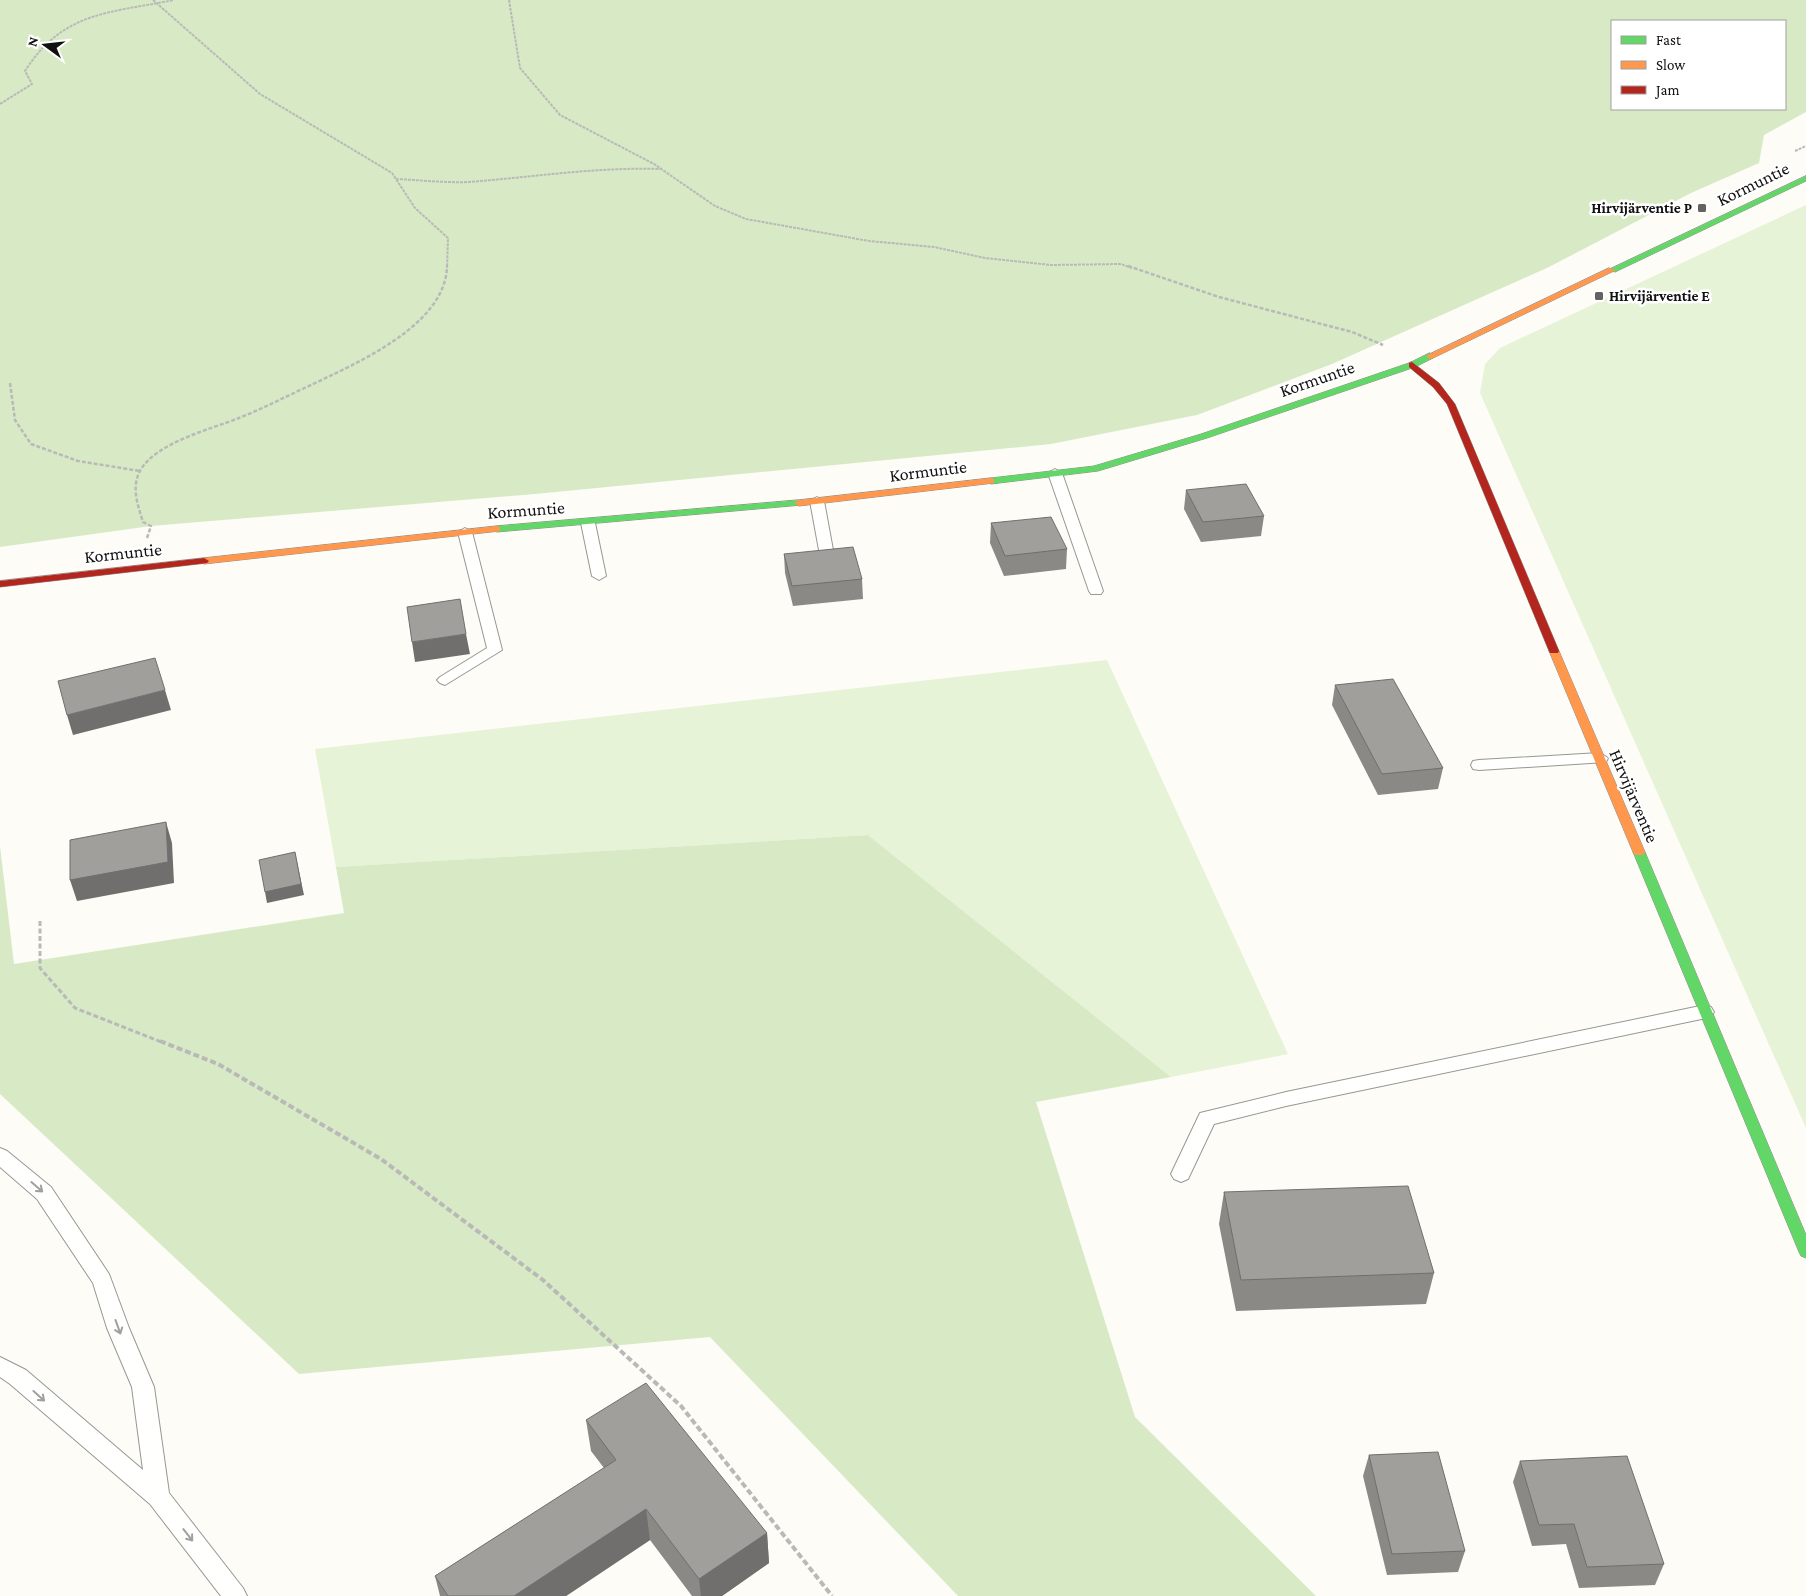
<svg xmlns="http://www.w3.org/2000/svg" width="1806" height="1596" viewBox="0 0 1806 1596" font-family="'Crimson Pro',serif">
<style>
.green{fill:#e7f3d7}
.forest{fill:#d8eac5;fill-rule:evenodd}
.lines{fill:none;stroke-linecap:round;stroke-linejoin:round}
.lane-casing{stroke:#979795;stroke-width:2}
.fast-casing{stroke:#8e8d8b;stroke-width:1}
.slow-casing{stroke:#8e8d8b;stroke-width:1}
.jam-casing{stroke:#8e8d8b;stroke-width:1}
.path-far3{stroke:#b9b9b8;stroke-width:2;stroke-dasharray:3 1;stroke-linecap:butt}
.path-far2{stroke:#b9b9b8;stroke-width:2.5;stroke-dasharray:4 2;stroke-linecap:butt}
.path-far1{stroke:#b9b9b8;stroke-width:3;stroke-dasharray:5 2.5;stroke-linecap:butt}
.path{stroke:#b9b9b8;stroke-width:4;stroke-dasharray:6 3;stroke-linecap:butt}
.lane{fill:#fffffe;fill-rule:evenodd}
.fast{fill:#63d668;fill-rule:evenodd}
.slow{fill:#ff974d;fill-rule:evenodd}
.jam{fill:#b3261e;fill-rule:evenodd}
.wall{fill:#8a8986}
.shaded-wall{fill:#716f6d}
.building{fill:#a19f9c;stroke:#716f6d}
.oneway{stroke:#a0a09f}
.poi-dot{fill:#646362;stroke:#fff;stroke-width:2}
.labels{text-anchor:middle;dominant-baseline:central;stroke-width:5;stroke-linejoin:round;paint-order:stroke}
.far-poi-label{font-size:15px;font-weight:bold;fill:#111;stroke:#fff;text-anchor:end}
.street-label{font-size:18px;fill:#111;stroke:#fff}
</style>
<rect width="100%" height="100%" fill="#fdfcf7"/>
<path class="green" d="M1806 205V1128L1480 393 1485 364 1500 348Z
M1107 660 1288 1054 1171 1077 868 835 336 867 315 749Z"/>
<path class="forest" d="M0 0H1806V112L1764 135 1759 163 1691 193 1549 267 1332 364 1197 415 1051 444 535 494 151 526 0 547ZM1785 21V109H1612V21Z
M868 835 1171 1077 1036 1102 1135 1417 1316 1596H958L710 1337 299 1374 0 1094V846L14 964 344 913 336 867Z"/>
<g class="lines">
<g class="lane-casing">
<path id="lane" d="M1055 469 1062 473 1103 591 1101 594H1091L1089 591 1048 473Z
M817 497 824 501 833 550 826 554 819 550 810 501Z
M588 519 595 523 606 576 599 580 592 576 581 523Z
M465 528 472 532 502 650 445 685 440 683 437 680 440 677 487 648 458 532Z
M1600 753 1608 758 1606 762 1479 770 1473 769 1471 765 1473 761 1479 760Z
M1705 1005 1711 1007 1714 1012 1711 1017 1286 1106 1214 1124 1188 1179 1181 1182 1174 1179 1171 1174 1200 1113 1286 1092Z
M0 1148 7 1151 51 1187 109 1274 129 1328 154 1387 169 1493 243 1588 247 1596H221L150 1504 10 1384 0 1377V1357L26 1370 143 1470 132 1387 107 1328 93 1283 37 1199 0 1167Z"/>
</g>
<g class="fast-casing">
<path id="fast" d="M1806 176V181L1615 272 1608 270Z
M1430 353 1434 356 1433 358 1415 367 1207 438 1098 471 991 484 986 481 991 478 1094 466 1201 434 1409 363Z
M799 500 804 503 802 505 497 532 492 529 497 526Z
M1639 848 1645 852 1806 1235V1258L1801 1256 1799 1252 1633 852Z"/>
</g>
<g class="slow-casing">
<path id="slow" d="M1609 268 1616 270 1433 358 1430 359 1426 356Z
M991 478 994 479V483L799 506 794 503 799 500Z
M497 526 500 527V531L204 564 199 561 204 558Z
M1554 648 1559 651 1645 852 1643 855H1635L1633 852 1549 651Z"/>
</g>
<g class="jam-casing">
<path id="jam" d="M1412 362 1439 383 1455 404 1559 651 1558 653H1550L1549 651 1447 404 1433 387 1409 367V363Z
M204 558 209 561 207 563 0 587V581Z"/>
</g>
<path class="path-far3" d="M153 0 260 94 392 173 415 208 448 238 447 268
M509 0 520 68 560 115 654 164 715 206 746 219 869 241 934 247 985 258 1051 265 1121 264 1132 268
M0 104 32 84 25 71C63 11 110 13 174 0
M1795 151 1806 146
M396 179C420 180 445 183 469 182 533 177 596 167 660 169"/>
<path class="path-far2" d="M1128 266 1219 297 1352 332 1383 345
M10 383 15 420 31 444 78 461 140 471
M147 538 151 526 143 522C138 506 131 487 140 471 155 443 211 429 239 418 264 408 287 396 311 385 357 363 446 325 447 266"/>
<path class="path-far1" d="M40 921V968L75 1008 164 1043"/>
<path class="path" d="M160 1041 218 1064 381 1159 543 1280 681 1406 832 1596"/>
<use href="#lane" class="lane"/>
<use href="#fast" class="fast"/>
<use href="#slow" class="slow"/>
<use href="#jam" class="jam"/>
</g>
<path class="wall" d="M1186 490 1264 516 1261 536 1201 542 1184 509Z
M991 523 1067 549 1066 569 1004 576 990 543Z
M784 554 862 579 863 599 793 606 785 573Z
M1335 685 1443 768 1438 789 1378 795 1332 705Z
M1224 1192 1434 1273 1426 1304 1236 1311 1219 1224Z
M586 1420 767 1533 769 1563 722 1596H692L650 1540 566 1596H440L435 1576 604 1468 591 1451Z
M1369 1455 1465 1551 1458 1572 1387 1575 1363 1476Z
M1520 1461 1664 1564 1655 1585 1579 1588 1566 1544 1532 1546 1513 1482Z"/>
<path class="shaded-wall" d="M466 634 470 654 415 662 412 642Z
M165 690 171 710 73 735 67 715Z
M166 822 172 843 174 883 77 901 70 880Z
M295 852 304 895 267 903 265 892Z
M646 1509 650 1540 566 1596H514Z
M767 1533 769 1563 722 1596H701L699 1579Z"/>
<path class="building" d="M1246 484 1264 516 1203 522 1186 490Z
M1051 517 1067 549 1005 556 991 523Z
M853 547 862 579 792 586 784 554Z
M460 599 466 634 412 642 407 607Z
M155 658 165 690 67 715 58 681Z
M1393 679 1443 768 1382 774 1335 685Z
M166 822 168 862 70 880V840Z
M295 852 301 884 265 892 259 860Z
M1408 1186 1434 1273 1241 1280 1224 1192Z
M646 1383 767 1533 699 1579 646 1509 514 1596H448L435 1576 616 1460 586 1420Z
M1438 1452 1465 1551 1392 1554 1369 1455Z
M1627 1456 1664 1564 1587 1567 1574 1524 1539 1525 1520 1461Z"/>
<defs><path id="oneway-shaft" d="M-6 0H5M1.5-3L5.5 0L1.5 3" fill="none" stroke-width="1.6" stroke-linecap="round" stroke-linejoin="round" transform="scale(1.25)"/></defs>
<g class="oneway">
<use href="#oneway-shaft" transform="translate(37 1187) rotate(41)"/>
<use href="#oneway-shaft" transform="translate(118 1327) rotate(70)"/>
<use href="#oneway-shaft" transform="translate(39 1396) rotate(42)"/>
<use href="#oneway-shaft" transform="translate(188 1535) rotate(52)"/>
</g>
<g class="poi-dot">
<rect x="1697" y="203" width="10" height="10" rx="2.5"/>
<rect x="1594" y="291" width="10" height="10" rx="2.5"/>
</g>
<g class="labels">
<g class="far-poi-label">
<text x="1692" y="208">Hirvijärventie P</text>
<text x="1609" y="296" text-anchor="start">Hirvijärventie E</text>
</g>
<g class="street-label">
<text transform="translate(1753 184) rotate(-26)">Kormuntie</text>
<text transform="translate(1317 379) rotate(-19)">Kormuntie</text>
<text transform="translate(928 471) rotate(-7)">Kormuntie</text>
<text transform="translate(526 510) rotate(-4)">Kormuntie</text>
<text transform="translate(123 553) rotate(-6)">Kormuntie</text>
<text transform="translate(1634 796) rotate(67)">Hirvijärventie</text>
</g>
</g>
<rect x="1611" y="20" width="175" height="90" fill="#ffffff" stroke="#a0a0a0"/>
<rect x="1621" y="36" width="25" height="8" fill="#63d668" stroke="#a0a0a0"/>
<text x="1656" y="45" font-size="15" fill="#111111">Fast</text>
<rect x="1621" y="61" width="25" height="8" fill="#ff974d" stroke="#a0a0a0"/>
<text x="1656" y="70" font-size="15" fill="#111111">Slow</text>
<rect x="1621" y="86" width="25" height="8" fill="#b3261e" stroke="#a0a0a0"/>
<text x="1656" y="95" font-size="15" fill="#111111">Jam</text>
<g transform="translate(45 45) rotate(285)" stroke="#ffffff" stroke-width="4" paint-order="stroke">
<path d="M0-4L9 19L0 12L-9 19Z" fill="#111111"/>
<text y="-8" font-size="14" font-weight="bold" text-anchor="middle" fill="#111111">N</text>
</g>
</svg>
